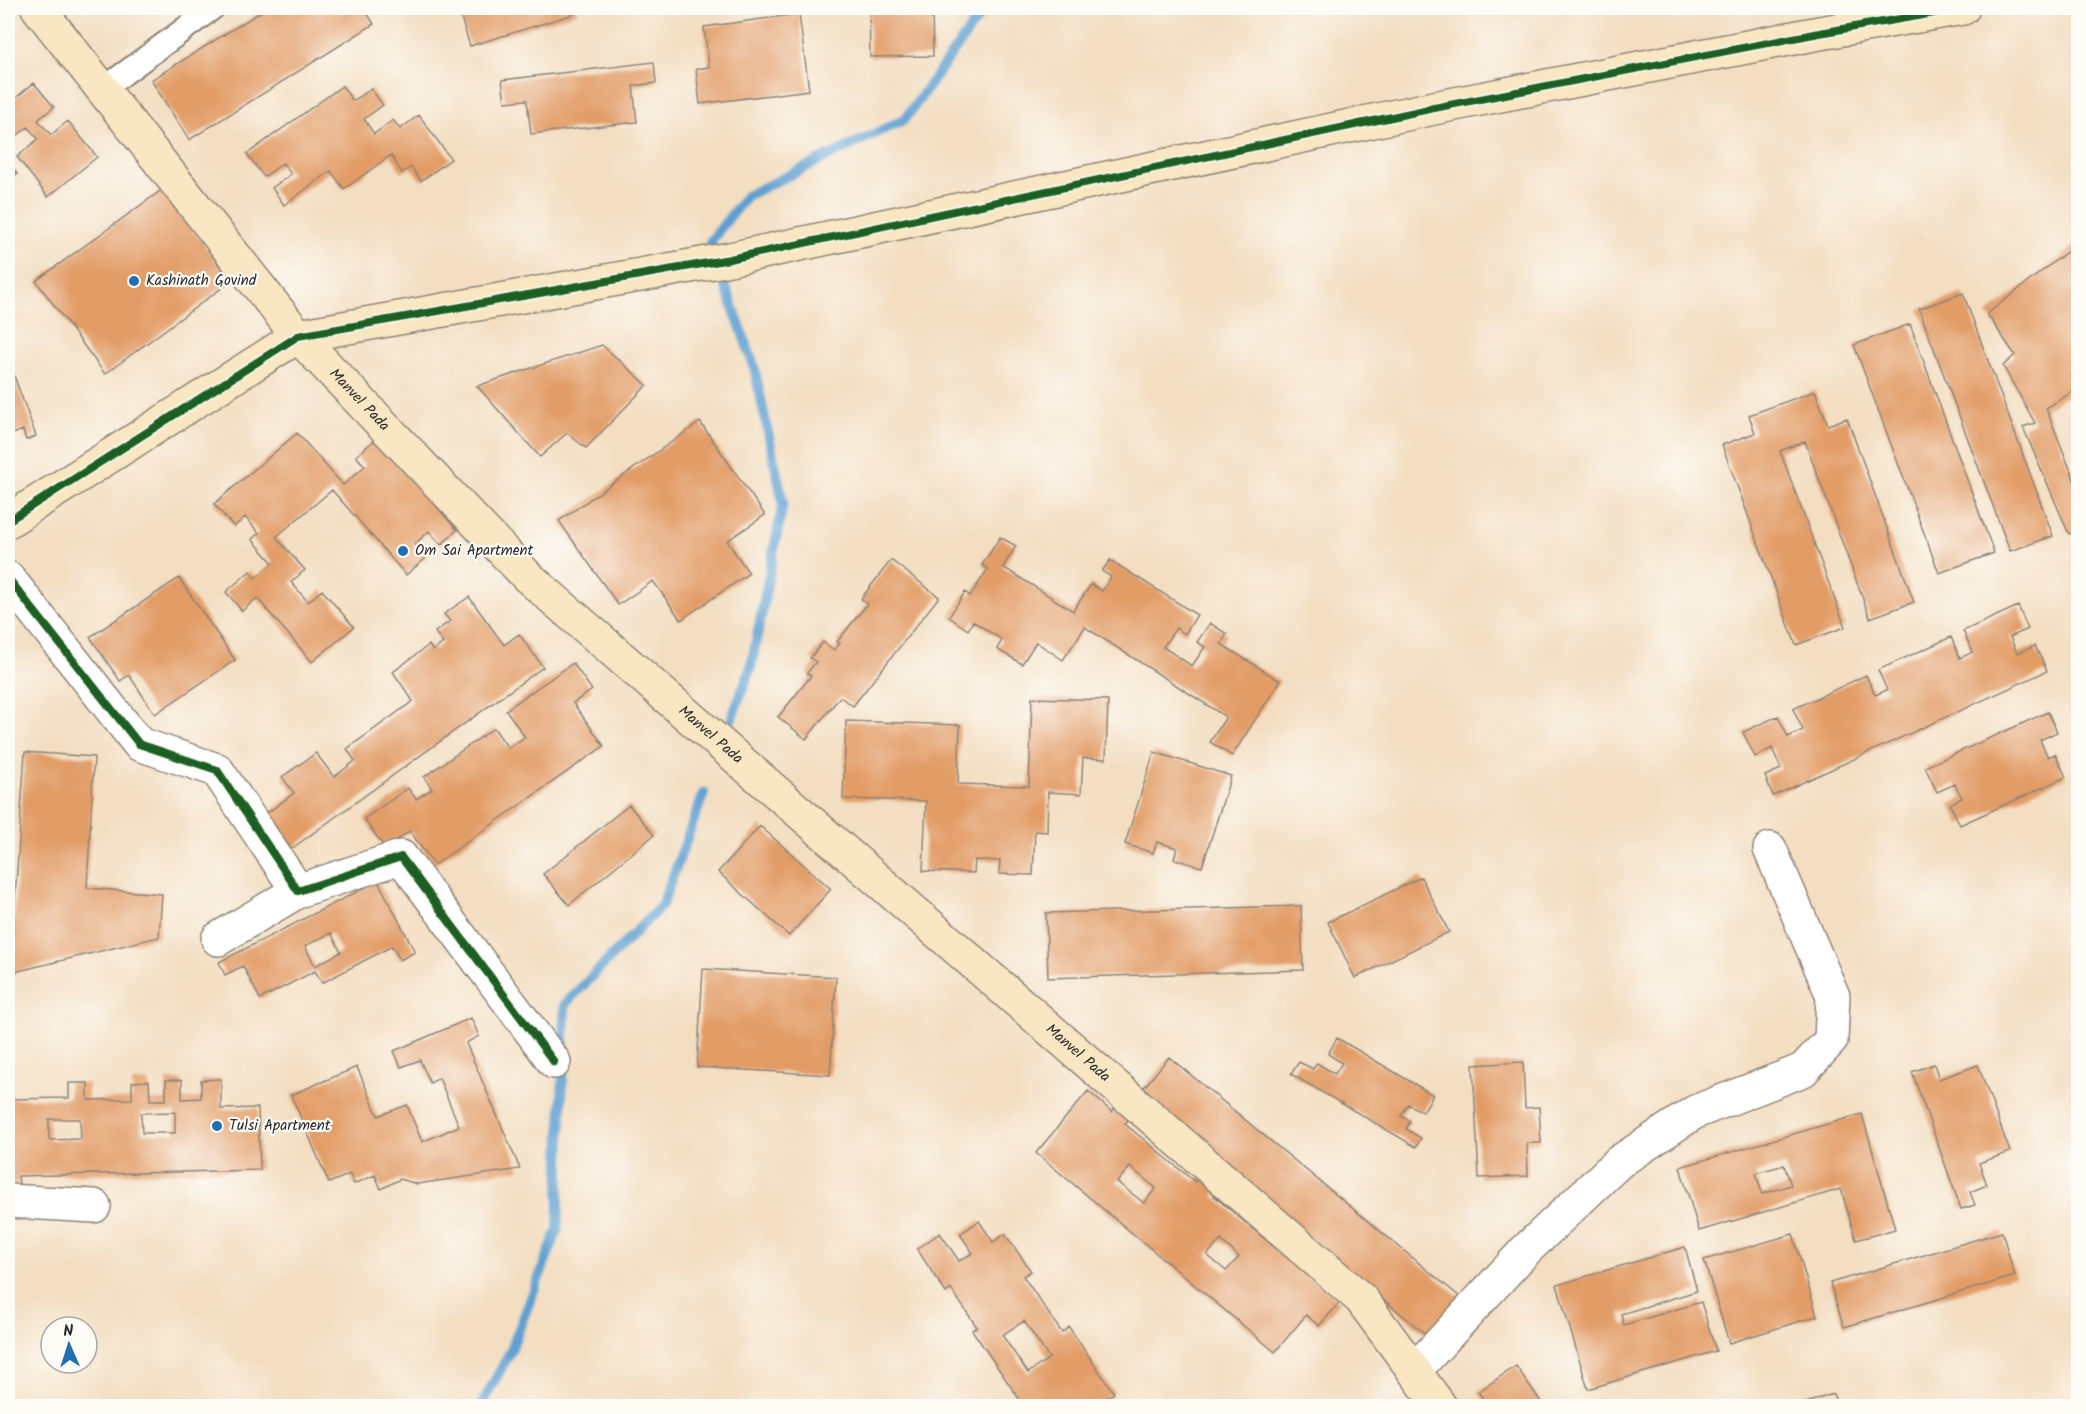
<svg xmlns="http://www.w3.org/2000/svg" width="2086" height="1414" viewBox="0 0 2086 1414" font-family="Kalam,sans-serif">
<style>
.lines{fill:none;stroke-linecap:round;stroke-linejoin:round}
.stream{stroke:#5ea0d1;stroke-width:10}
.building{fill:#e29c66;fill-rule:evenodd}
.lane-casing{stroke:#8f8476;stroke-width:26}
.street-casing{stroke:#8f8476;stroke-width:36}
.secondary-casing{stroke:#8f8476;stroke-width:36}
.lane{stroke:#fff;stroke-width:22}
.street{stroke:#fff;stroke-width:33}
.secondary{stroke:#f9e7c3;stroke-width:33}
.cycleway-casing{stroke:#fdfcf7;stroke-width:11}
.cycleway{stroke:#1b5e20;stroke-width:8}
.poi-dot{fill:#1f6fb2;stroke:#fdfcf7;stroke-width:2}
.labels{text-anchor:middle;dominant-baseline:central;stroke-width:4.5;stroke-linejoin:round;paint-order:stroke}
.poi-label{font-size:15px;fill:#2b2b2b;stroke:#fdfcf7;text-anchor:start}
.street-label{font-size:15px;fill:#2b2b2b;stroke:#fdfcf7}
</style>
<rect width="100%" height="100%" fill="#fdfcf7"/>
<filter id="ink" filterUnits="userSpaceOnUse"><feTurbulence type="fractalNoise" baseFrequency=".0167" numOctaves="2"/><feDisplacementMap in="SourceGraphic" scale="12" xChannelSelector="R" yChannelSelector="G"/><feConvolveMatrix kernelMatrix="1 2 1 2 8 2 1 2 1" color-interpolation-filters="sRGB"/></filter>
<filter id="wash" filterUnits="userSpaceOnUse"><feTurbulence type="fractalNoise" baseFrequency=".008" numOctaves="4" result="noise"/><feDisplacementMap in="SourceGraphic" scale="24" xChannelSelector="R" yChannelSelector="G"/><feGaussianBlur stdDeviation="1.35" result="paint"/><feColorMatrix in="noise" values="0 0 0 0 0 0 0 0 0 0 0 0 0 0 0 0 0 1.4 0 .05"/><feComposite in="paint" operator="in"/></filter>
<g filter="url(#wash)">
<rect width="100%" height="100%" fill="#f3dec1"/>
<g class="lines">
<path class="stream" d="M731 720 751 667 783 503 754 366 710 242 746 196 905 119 985 8
M481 1406 510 1352 558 1229 565 1004 662 905 704 793"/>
</g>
<g id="blocks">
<path class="building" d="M267 8H364L374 24 189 140 151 80Z
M458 8H576L577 13 470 46Z
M869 8H932L933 56 870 57Z
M799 14 809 90 700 104 696 69 709 67 704 27Z
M654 62 656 83 633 86 637 122 531 134 527 100 505 102 502 80Z
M34 83 54 107 38 120 51 135 68 121 97 157 48 197 17 157 38 139 28 127 8 143V104Z
M342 86 353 101 371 89 383 105 364 119 374 134 393 120 400 129 419 115 451 159 421 181 411 167 402 173 391 155 344 189 331 171 284 205 272 188 291 174 283 163 264 177 247 154Z
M8 160 17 174 8 181Z
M163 189 231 281 105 374 36 281Z
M2078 243V371L2071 376 2076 390 2046 408 2078 489V532L2069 534 2023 427 2035 423 2003 366 2015 355 1987 314Z
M1963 293 2053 536 2010 551 1919 309Z
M1910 324 1994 553 1939 573 1854 345Z
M602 345 647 385 586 448 567 433 540 457 477 386Z
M12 370 36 436 26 440 23 430 8 436V371Z
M1815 391 1828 425 1847 418 1914 602 1870 618 1805 441 1780 451 1845 627 1796 645 1722 445 1755 433 1749 415Z
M700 422 765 515 727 541 749 573 681 620 653 581 618 605 559 521Z
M297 433 343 485 365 466 356 456 377 438 457 530 441 545 429 531 415 544 427 557 406 575 332 490 276 537 305 570 291 582 308 602 322 590 354 627 312 662 257 598 242 611 226 592 250 571 255 578 273 563 252 539 259 533 245 517 234 527 214 504Z
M1000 537 1016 546 1003 567 1073 611 1091 584 1102 591 1111 577 1102 571 1110 560 1197 615 1185 634 1176 628 1163 647 1192 666 1205 647 1197 642 1210 623 1227 634 1221 644 1280 681 1232 756 1210 742 1226 717 1085 627 1063 660 1036 642 1022 664 997 649 1002 640 973 621 968 630 949 617 965 592 970 596 988 569 982 565Z
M891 560 939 597 853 706 840 697 806 739 778 717 811 676 807 673 816 662 810 658 823 642 834 650 840 643 837 642 867 604 861 599Z
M179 578 235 660 155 714 129 675 120 681 90 637Z
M469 597 504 645 519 634 543 667 291 849 266 814 294 793 282 777 316 753 334 777 355 761 347 749 413 701 393 672 429 645 433 651 443 643 435 632 450 621 444 614Z
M2018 606 2028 629 2010 637 2017 653 2035 646 2047 671 1773 796 1765 776 1781 769 1772 748 1755 757 1743 732 1778 716 1788 737 1803 730 1793 709 1866 675 1875 695 1887 690 1878 670 1951 637 1960 658 1973 652 1963 631Z
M573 663 592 690 573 703 604 746 434 865 410 831 385 848 364 819 408 788 416 799 432 789 424 777 494 728 508 748 525 737 506 710Z
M1032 698 1108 700 1106 759 1083 758 1081 794 1048 792 1047 832 1035 831 1033 875 999 874 1000 861 975 860 974 873 923 871 926 801 843 799 846 721 960 725 958 784 1029 786Z
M2048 712 2057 732 2040 740 2048 757 2055 754 2066 777 1960 825 1950 804 1962 798 1955 784 1937 792 1925 767Z
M25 752 94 757 87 888 162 894 159 937 10 973Z
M1154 752 1231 776 1202 867 1174 859 1177 848 1157 842 1153 853 1125 844Z
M629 805 654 835 569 905 543 874Z
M760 826 831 889 789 936 718 872Z
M1421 877 1449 932 1355 978 1328 922Z
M378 881 415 952 400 960 392 946 322 983 315 971 260 999 243 966 225 975 219 962ZM331 933 341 952 315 966 305 946Z
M1301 906 1303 970 1048 978 1046 913Z
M703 969 836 977 830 1075 697 1067Z
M471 1018 479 1036 466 1043 520 1169 417 1184 400 1179 381 1189 375 1175 354 1184 350 1174 329 1183 291 1095 357 1067 378 1116 407 1105 422 1142 459 1126 439 1078 430 1083 420 1060 401 1067 394 1051Z
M1337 1038 1433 1095 1423 1112 1408 1104 1401 1116 1410 1121 1406 1129 1421 1138 1416 1147 1291 1074 1299 1062 1313 1069 1317 1063 1335 1074 1342 1063 1328 1054Z
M1169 1057 1460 1297 1428 1336 1136 1097Z
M1523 1062 1525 1108 1539 1107 1541 1143H1527L1528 1176 1479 1178 1473 1065Z
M1934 1064 1939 1079 1978 1065 2010 1152 1979 1163 1987 1185 1970 1192 1975 1205 1961 1209 1912 1072Z
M221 1079V1109L258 1108 260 1170 18 1176 19 1184 8 1185V1099L69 1098V1083H88V1100L132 1099V1082L149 1081 150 1100H166V1080H182V1099L201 1098V1080ZM175 1112V1133H142L141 1113ZM49 1119H80L81 1139 49 1140Z
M1088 1091 1112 1112 1117 1105 1131 1116 1125 1124 1195 1182 1201 1175 1219 1190 1214 1196 1279 1251 1285 1245 1304 1261 1298 1267 1340 1302 1319 1326 1306 1315 1275 1352 1036 1153ZM1130 1167 1156 1188 1144 1203 1117 1182ZM1221 1240 1239 1257 1226 1271 1207 1255Z
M1862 1114 1895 1229 1856 1240 1841 1189 1699 1231 1680 1167ZM1784 1165 1791 1185 1762 1194 1756 1173Z
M979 1221 993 1242 1005 1234 1031 1271 1023 1276 1062 1333 1069 1327 1114 1393 1094 1406H1024L972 1330 977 1327 951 1289 946 1293 917 1249 940 1233 959 1261 973 1253 960 1234ZM1024 1321 1049 1358 1028 1373 1002 1335Z
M2002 1232 2015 1276 1844 1327 1830 1283Z
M1793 1234 1817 1316 1729 1343 1704 1260Z
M1685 1247 1697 1291 1621 1314 1624 1325 1701 1302 1716 1351 1588 1389 1557 1285Z
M1516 1366 1544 1406H1488L1478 1392Z
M1833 1394 1838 1406H1797Z
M1362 1402V1406H1341V1405Z"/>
</g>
</g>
<g filter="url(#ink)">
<use href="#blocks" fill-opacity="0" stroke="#8f8476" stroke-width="1.5"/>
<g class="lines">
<g class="lane-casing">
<path id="lane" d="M103 89 213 8"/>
</g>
<g class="street-casing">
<path id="street" d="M8 578 139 744 217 770 298 891 401 857 554 1062
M218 939 298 891
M8 1201 94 1206
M1414 1371 1526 1250 1619 1162 1695 1112 1803 1070 1831 1040 1833 996 1770 849"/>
</g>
<g class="secondary-casing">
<g id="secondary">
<path id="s1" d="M38 8 298 336 528 577 1361 1299 1440 1406"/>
<path d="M8 521 298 336 730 259 1434 108 1814 34 1963 8"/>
</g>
</g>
<use href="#lane" class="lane"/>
<use href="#street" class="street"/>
<use href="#secondary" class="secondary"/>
<g class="cycleway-casing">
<path id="cycleway" d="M8 521 298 336 730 259 1434 108 1814 34 1963 8
M8 578 139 744 217 770 298 891 401 857 554 1062"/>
</g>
<use href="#cycleway" class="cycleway"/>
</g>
</g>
<g class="poi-dot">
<circle cx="134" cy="281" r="6"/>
<circle cx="403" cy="551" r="6"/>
<circle cx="217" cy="1126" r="6"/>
</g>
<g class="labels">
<g class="poi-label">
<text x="146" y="281">Kashinath Govind</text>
<text x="415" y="551">Om Sai Apartment</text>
<text x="229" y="1126">Tulsi Apartment</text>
</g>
<g class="street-label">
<text stroke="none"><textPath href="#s1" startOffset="507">Manvel Pada</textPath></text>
<text stroke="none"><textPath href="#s1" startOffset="993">Manvel Pada</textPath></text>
<text stroke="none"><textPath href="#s1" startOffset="1479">Manvel Pada</textPath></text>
</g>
</g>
<rect width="2086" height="1414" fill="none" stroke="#fdfcf7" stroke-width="30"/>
<g transform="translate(69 1345) rotate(357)"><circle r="28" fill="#fdfcf7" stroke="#a9a8a5" stroke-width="1.5"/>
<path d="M0-4.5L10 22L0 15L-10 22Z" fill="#1f6fb2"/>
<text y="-9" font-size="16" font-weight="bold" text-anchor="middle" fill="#2b2b2b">N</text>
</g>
</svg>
